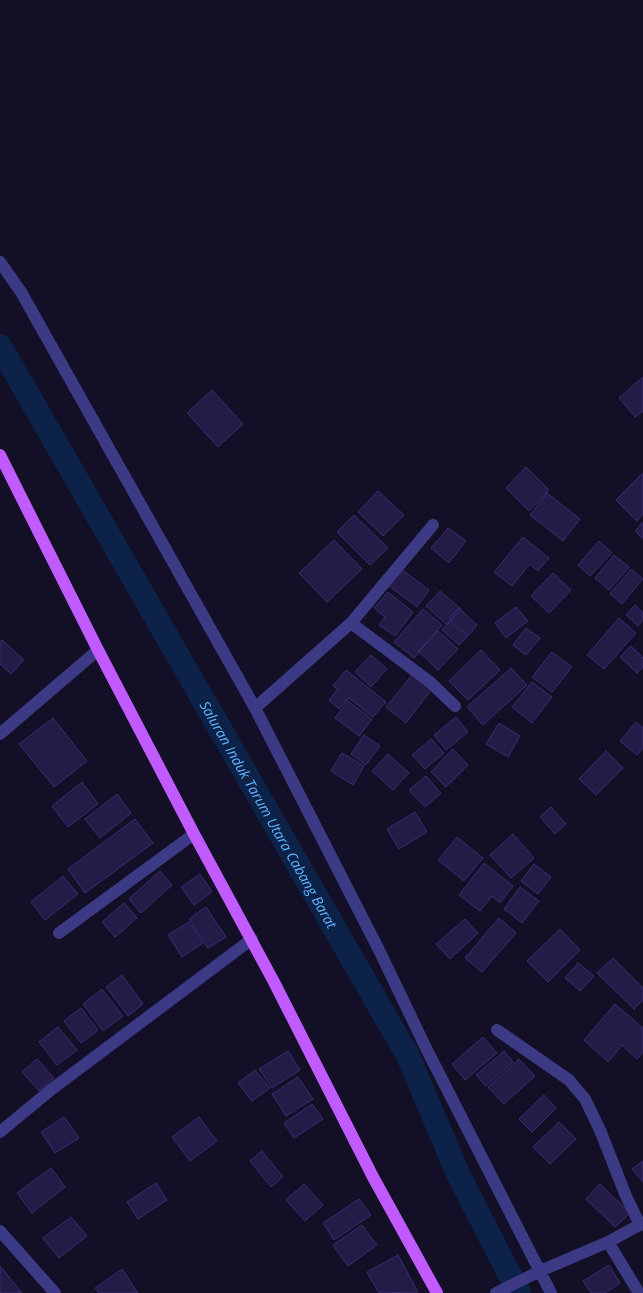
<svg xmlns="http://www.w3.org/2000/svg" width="643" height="1293" viewBox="0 0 643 1293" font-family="'Open Sans',sans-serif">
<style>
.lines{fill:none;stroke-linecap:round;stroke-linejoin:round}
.canal{stroke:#0c2248;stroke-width:24}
.building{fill:#241b47;stroke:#3b2d73}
.minor{stroke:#3d3a85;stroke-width:12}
.primary{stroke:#c25bff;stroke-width:12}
.labels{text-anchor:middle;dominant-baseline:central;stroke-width:4;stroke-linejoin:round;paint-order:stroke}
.water-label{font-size:14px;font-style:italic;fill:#62b6ff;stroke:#130f26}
</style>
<rect width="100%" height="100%" fill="#130f26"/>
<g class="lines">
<path class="canal" id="s1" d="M0 346 408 1056 459 1176 519 1293"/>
</g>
<path class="building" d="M643 377V411L635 417 619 398Z
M212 390 243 424 218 447 187 413Z
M526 467 549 490 529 511 506 488Z
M643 473V514L637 521 616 500Z
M378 491 404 515 383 536 358 512Z
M547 493 580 519 563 541 530 515Z
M354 515 388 548 370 565 337 532Z
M643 522V539L635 531Z
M448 528 466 541 449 563 431 548Z
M523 537 549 558 538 571 530 564 512 586 494 572Z
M334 540 362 569 327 602 299 573Z
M599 541 612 553 590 576 578 565Z
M614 555 629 567 609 590 595 578Z
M401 569 429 590 417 607 389 586Z
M631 569 643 579 622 604 610 594Z
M553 573 571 590 549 613 531 596Z
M440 591 461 609 447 625 426 606Z
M388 592 413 612 395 636 379 625 385 617 374 608Z
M635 605 643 613V620L638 626 626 615Z
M516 607 528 621 506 638 495 623Z
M459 608 477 625 468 636 449 618Z
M423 609 442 625 414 658 394 642Z
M619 618 636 633 604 669 587 655Z
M450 621 467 637 459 645 442 630Z
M526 628 540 638 526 655 513 645Z
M438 631 458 649 438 670 418 651Z
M2 640 24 660 11 674 0 664V643Z
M631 646 643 658V667L637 673 620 657Z
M481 650 500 670 468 700 449 681Z
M552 652 572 667 552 692 532 677Z
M371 655 387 669 371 687 355 672Z
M511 668 527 685 483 725 467 707Z
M346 670 386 702 373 717 349 698 339 709 329 700 338 689 333 686Z
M412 675 431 690 406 723 386 707Z
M532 682 552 697 532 723 512 707Z
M348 701 372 719 359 736 335 718Z
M456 717 468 732 446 750 434 735Z
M53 718 87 761 54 787 19 744Z
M636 722 643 728V748L637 755 620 741Z
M499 723 520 736 508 757 486 744Z
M364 735 380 746 366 765 351 754Z
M431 739 444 753 425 769 412 755Z
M453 749 468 765 446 787 431 772Z
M606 751 623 768 596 795 579 779Z
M342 753 364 766 353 785 331 771Z
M388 754 409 773 393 790 372 771Z
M426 776 441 793 425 807 409 790Z
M82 782 98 804 68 827 52 806Z
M117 794 131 813 100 838 85 819Z
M551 807 566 824 555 834 540 817Z
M415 812 427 832 399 849 387 829Z
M135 819 153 843 85 893 68 869Z
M513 834 534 858 511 878 490 855Z
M457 837 483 858 464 881 438 860Z
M484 863 513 886 500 903 492 896 480 911 459 895Z
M534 864 551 877 538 894 521 881Z
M160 871 172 885 141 913 129 899Z
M200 874 212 892 194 905 181 887Z
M63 876 78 894 45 920 31 902Z
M520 887 539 901 522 923 504 909Z
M124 903 137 918 115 937 102 922Z
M206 907 226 937 208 948 189 919Z
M499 918 516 933 482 972 465 958Z
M465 919 478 933 450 959 436 944Z
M189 922 203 943 182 957 168 935Z
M560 929 580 950 548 982 527 961Z
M613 958 643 988V1000L634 1009 597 973Z
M578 963 594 976 580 991 565 978Z
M122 975 143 1004 128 1016 106 987Z
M102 989 123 1016 103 1031 83 1004Z
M615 1004 643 1028V1052L637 1059 622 1045 608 1062 584 1040Z
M81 1008 98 1030 81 1043 64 1021Z
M58 1027 77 1050 57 1065 39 1042Z
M483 1037 497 1053 465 1080 452 1064Z
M288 1051 300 1070 272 1088 259 1069Z
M504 1051 513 1062 486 1086 476 1075Z
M37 1059 54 1078 39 1091 22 1072Z
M519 1059 535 1076 504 1104 488 1087Z
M255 1070 270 1088 252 1101 238 1083Z
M298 1077 313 1099 286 1116 272 1094Z
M544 1095 556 1108 532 1132 519 1119Z
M312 1104 323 1119 294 1138 284 1123Z
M64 1117 79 1138 55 1153 41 1132Z
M199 1117 217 1141 190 1161 172 1137Z
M559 1122 576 1139 550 1164 533 1147Z
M262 1151 283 1177 271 1187 250 1161Z
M643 1161V1182L632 1169Z
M51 1168 65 1187 32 1213 17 1193Z
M156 1183 167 1200 138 1219 127 1202Z
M304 1184 323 1205 305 1221 286 1200Z
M600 1184 630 1213 615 1227 586 1199Z
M359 1199 371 1215 334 1240 323 1223Z
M71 1217 87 1236 59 1258 43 1238Z
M362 1225 377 1245 348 1266 333 1245Z
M398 1255 418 1292 379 1293 367 1272Z
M609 1265 620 1283 605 1293H591L583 1281Z
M0 1266 22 1293H0Z
M122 1269 138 1293H99L95 1288Z"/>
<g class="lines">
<path class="minor" d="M0 262 21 292 255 708
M351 623 433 525
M455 706 430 682 351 623 255 708 379 950 426 1048 551 1293
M0 734 98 650
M59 933 194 834
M497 1030 569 1080 585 1099 600 1130 626 1196 640 1225
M0 1132 52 1089 252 939
M0 1231 55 1293
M608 1242 639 1293
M496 1293 540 1271 608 1242 643 1223"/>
<path class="primary" d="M0 455 98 650 194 834 274 982 373 1177 437 1293"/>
</g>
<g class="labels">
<g class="water-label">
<text stroke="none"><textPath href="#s1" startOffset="540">Saluran Induk Tarum Utara Cabang Barat</textPath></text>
</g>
</g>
</svg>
